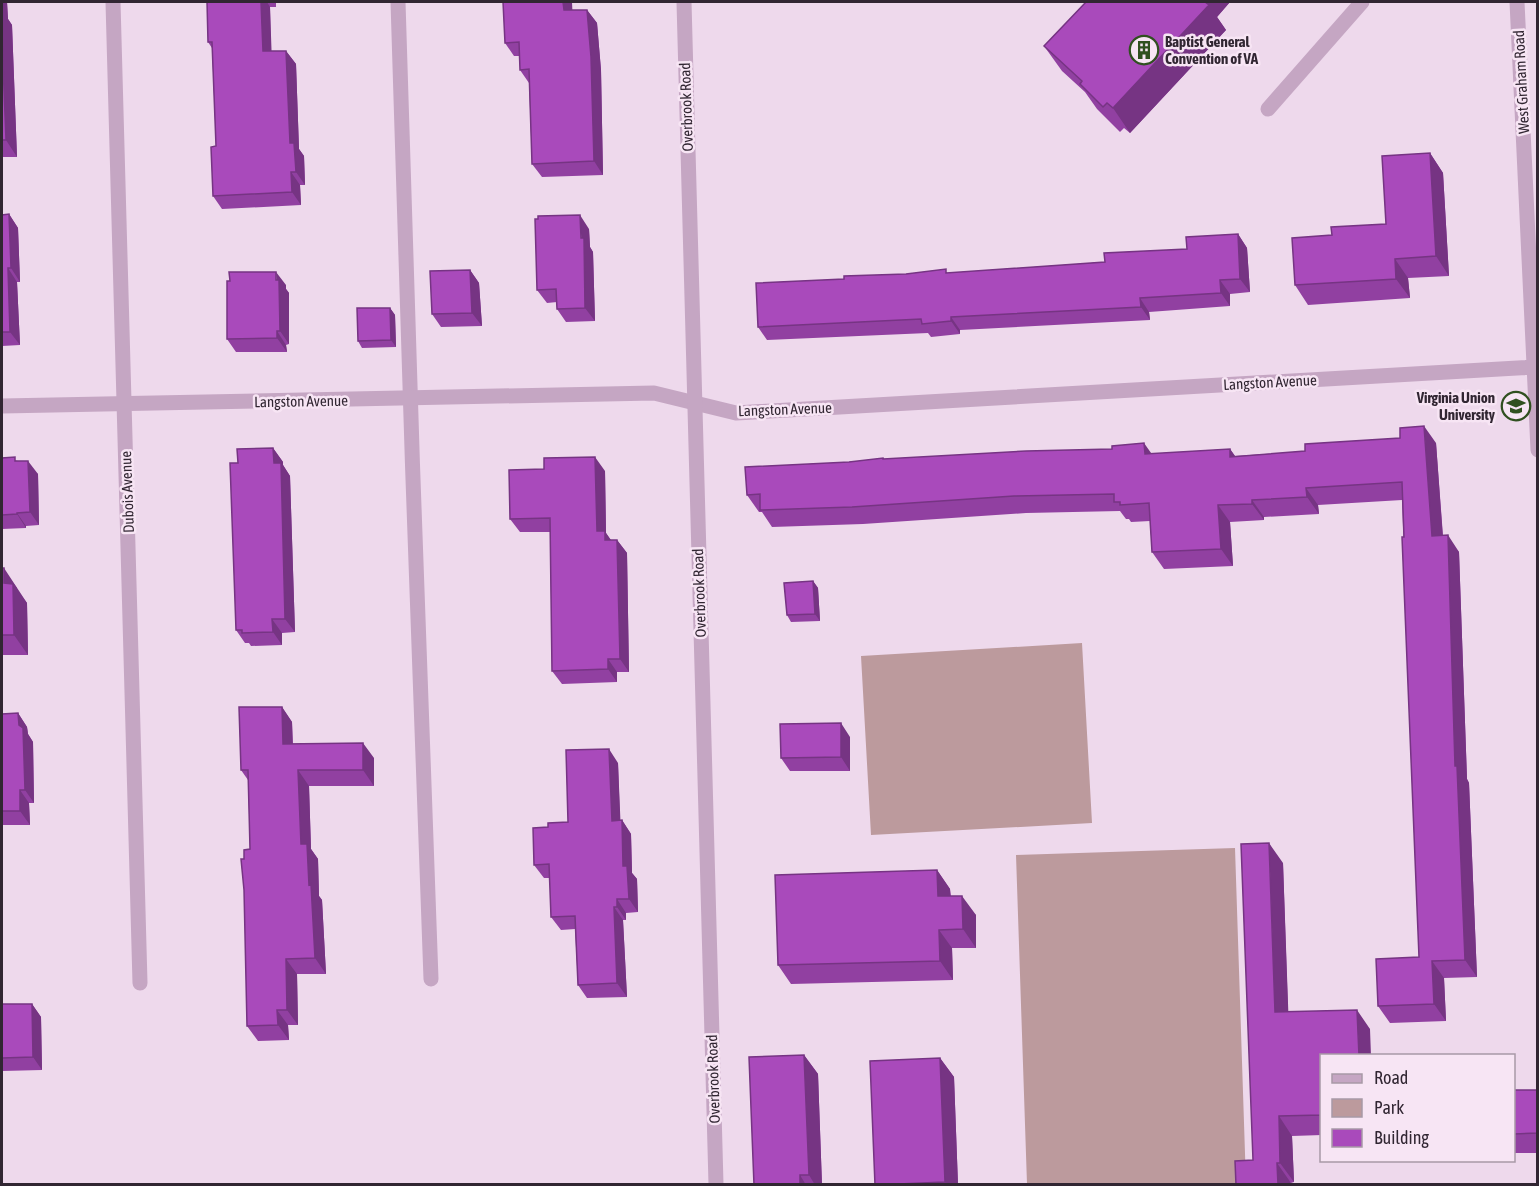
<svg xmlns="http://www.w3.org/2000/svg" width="1539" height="1186" viewBox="0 0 1539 1186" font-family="'Asap Condensed',sans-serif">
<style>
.green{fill:#bc9a9d}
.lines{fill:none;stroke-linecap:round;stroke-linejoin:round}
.service{stroke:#c5a6c3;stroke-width:15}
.minor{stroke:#c5a6c3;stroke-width:15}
.tertiary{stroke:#c5a6c3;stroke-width:15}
.wall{fill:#9140a1}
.shaded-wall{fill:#763483}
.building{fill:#a94abb;stroke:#763483;stroke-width:1.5}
.labels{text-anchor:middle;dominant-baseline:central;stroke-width:5;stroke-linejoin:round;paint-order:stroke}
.poi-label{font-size:15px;font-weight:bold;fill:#312632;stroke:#f7e5f4;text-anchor:start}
.street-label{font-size:15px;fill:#312632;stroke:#f7e5f4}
</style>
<rect width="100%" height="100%" fill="#eed9ec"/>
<path class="green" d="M1082 643 1092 823 871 835 861 656Z
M1235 848 1246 1184H1027L1016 855Z"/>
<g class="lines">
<path class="service" d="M398 2C407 328 419 653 431 979
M1268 109 1362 2"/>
<path class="minor" d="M113 2 140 983
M1517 2 1538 450
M2 406 654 393 736 413 1534 367"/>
<path class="tertiary" d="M684 2 716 1184"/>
</g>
<path class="wall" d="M2 2H7L8 19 12 25 17 157H2Z
M207 2H276V7H270L271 51H286L296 64 299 149 304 156 305 185H300L301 205 222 209 213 196 216 146 212 48 208 42Z
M1086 2H1230L1217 17 1226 30 1130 133 1124 128 1120 132 1097 109 1085 92 1062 71 1044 46Z
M573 10H587L597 23 601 70 603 175 542 177 532 164 529 83 520 70V56H514L505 43Z
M1430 153 1443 173 1449 276 1408 278 1410 298 1308 305 1295 285 1386 224Z
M9 214 18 228 20 282H17L20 345 2 346V215Z
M589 229 590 247 593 252 595 321 566 322 557 309V302L547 303 537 290Z
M1238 234 1247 248 1250 292 1230 294V306L1149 312 1150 320 960 330V334L931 337 928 333 767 340 758 327 948 273 1105 262 1187 249Z
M470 270 479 283 482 326 441 327 432 314Z
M286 285V289L289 293V344L286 345 287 352H236L227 339Z
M390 308 395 315 396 347 362 348 358 341Z
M1436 443 1443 536 1459 552 1467 779 1469 783 1477 977 1444 978 1446 1021 1390 1023 1378 1006 1419 957 1402 500 1318 505 1319 514 1264 517V520L1230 522 1233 566 1164 569 1152 552 1150 521 1131 522 1129 519H1126L1120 511 1026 513 863 524 772 527 762 512H759L747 495 849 462 884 459 1152 454 1230 449 1235 456Z
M273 448 283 462V465L290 476 295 632 282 633V645L251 646 249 643H245L236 630 238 463Z
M2 458 18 461 38 474 39 525 26 526V528L2 529Z
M605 471 606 533 611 540H617L627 553 629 672H617V682L562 684 552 671 550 532H520L510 519Z
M2 568 17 588V590L27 603 28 655H2Z
M813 581 818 588 820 621 791 622 787 615Z
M282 707 292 722 293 744 374 758V786H309L311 849 318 859 319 896 322 900 326 974H297L298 1025H288L289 1040 258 1041 247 1026 244 859 250 849 248 780 241 770Z
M18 713 27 727 28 734 33 742 34 803H29L30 825H2V714Z
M850 737V771H790L781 758Z
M618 763 620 820H622L631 834 632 873 637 879 638 912 626 913V920H623L627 997 587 998 578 985 575 929 561 930 551 917 550 878H544L534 865 548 827 568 822Z
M1283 863 1288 1011 1370 1029 1322 1056V1135L1292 1136 1294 1182 1291 1183 1253 1160Z
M937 870 950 889 951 896 976 915V948H952L953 980 791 984 778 965Z
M2 1004H32L41 1017 42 1070 2 1071Z
M804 1055 818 1074 822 1185H754Z
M940 1058 954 1077 958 1185H875Z
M1514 1090H1538V1153H1514Z"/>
<path class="shaded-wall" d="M2 2H7L8 19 12 25 17 157 6 140 2 39Z
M261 2H267L270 7 272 64 263 51Z
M563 2H572L573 24 564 10Z
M1202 2H1230L1217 17 1226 30 1130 133 1113 108Z
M587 10 597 23 601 70 603 175 594 161Z
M286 51 296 64 299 149 304 156 305 185 296 172 290 143Z
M1430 153 1443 173 1449 276 1436 256Z
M291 172 300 185 301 205 292 192Z
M9 214 18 228 20 282 11 268Z
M580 215 589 229 590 247 593 252 595 321 585 308Z
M1238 234 1247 248 1250 292 1240 279Z
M1395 259 1408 278 1410 298 1396 279Z
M8 268 17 282 20 345 10 332Z
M470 270 479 283 482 326 472 313Z
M276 272 286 285V289L289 293V344L280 331Z
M1220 280 1230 294V306L1221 293Z
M1140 298 1149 312 1150 320 1141 307Z
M390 308 395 315 396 347 391 340Z
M951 317 960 330V334L951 321Z
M277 331 286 345 287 352 277 338Z
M1424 426 1436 443 1444 553 1432 536Z
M1144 443 1156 460 1145 454Z
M273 448 283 462V465L290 476 295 632 285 619Z
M1230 449 1242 466 1230 457Z
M595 457 605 471 606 533 614 545 615 553 597 531Z
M28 461 38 474 39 525 30 512Z
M1306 488 1318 505 1319 514 1307 497Z
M1252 500 1264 517V520L1252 504Z
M1218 505 1230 522 1233 566 1221 549Z
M17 513 26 526V528L17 514Z
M1448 535 1459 552 1467 779 1469 783 1477 977 1465 960 1455 766Z
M617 540 627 553 629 672 620 659Z
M4 568 27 603 28 655 14 635 4 583Z
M813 581 818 588 820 621 815 614Z
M272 619 282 633V645L273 632Z
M608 659 617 672V682L608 669Z
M282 707 292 722 293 759 283 744Z
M18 713 27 727 28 734 33 742 34 803 25 790Z
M841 723 850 737V771L841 757Z
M363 743 374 758V786L363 770Z
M609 749 618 763 621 834 612 821Z
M298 770 309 786 311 849 318 859 319 896 322 900 326 974 315 958 309 885 301 844Z
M20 790 29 803 30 825 20 811Z
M622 820 631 834 632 873 637 879 638 912 629 899 623 866Z
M1269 843 1283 863 1289 1031 1275 1012Z
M937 870 950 889 951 915 938 896Z
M962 896 976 915V948L963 929Z
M617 899 626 913V920L617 907Z
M614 907 623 920 627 997 617 983Z
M939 930 952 948 953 980 940 961Z
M286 959 297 974 298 1025 287 1010Z
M1432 961 1444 978 1446 1021 1434 1004Z
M32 1004 41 1017 42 1070 33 1057Z
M277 1010 288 1025 289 1040 278 1025Z
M1357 1010 1370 1029 1371 1056H1359Z
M804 1055 818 1074 822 1185H815L809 1175Z
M940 1058 954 1077 958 1185H947L945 1182Z
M1279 1116 1292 1136 1294 1182 1280 1163Z
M1277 1163 1291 1183V1185H1278Z
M800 1175 806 1185H800Z"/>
<path class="building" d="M207 2H261L263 51H286L290 143H294L296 172H291L292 192 213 196 211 147 216 146 212 42H208Z
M503 2H563L564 10H587L591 57 594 161 532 164 529 69 520 70 519 42 505 43Z
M1086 2H1205L1209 5 1113 108 1107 103 1103 107 1080 84 1082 81 1044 46Z
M2 39 6 140H2Z
M1430 153 1436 256 1395 259 1396 279 1295 285 1292 238 1332 235 1331 227 1386 224 1382 156Z
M9 214 11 268H8L10 332H2V215Z
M580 215 581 238H584L585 308 557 309 556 289 537 290 535 219H538V216Z
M1238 234 1240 279 1220 280 1221 293 1140 298 1141 307 951 317V321L922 324 921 319 758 327 756 283 844 279V276L906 274 946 269V273L1105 262 1104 253 1187 249 1186 237Z
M470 270 472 313 432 314 430 271Z
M229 272H276V280H279L280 331H277V338L227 339V281H230Z
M357 308H390L391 340 358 341Z
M1424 426 1432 536 1448 535 1455 766H1457L1465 960 1432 961 1434 1004 1378 1006 1376 959 1419 957 1402 537H1404L1402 482 1306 488 1307 497 1252 500V504L1218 505 1221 549 1152 552 1149 503 1120 505V502H1114V494L1014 496 852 507 760 510V494L747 495 745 467 849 462 883 458V459L1026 451 1112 449V446L1144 443 1145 454 1230 449V457L1305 451V444L1400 438V428Z
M273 448 274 463H281L285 619H272L273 632 242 633V630H236L230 463H238L237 449Z
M15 457V461H28L30 512 17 513V514L2 515V458Z
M595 457 597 531H605V540H617L620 659H608V669L552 671 550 518 510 519 509 470 544 469V458Z
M2 568H4V583L13 584 14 635H2Z
M813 581 815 614 787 615 784 583Z
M239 707H282L283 744 363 743V770H298L301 844H307L309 885 311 884 315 958 286 959 287 1010H277L278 1025 247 1026 244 890 241 859H244V850L250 849 248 770H241Z
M18 713 19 725 23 728 25 790H20V811H2V714Z
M841 723V757L781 758 780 724Z
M609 749 612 821 622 820 623 866H627L629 899H617V907H614L617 983 578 985 575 916 551 917 549 864 534 865 533 828 548 827V823L568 822 566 750Z
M1269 843 1275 1012 1357 1010 1359 1056H1322V1115L1279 1116 1280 1163H1277L1278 1185H1236L1235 1161 1253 1160 1241 844Z
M937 870 938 896H962L963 929 939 930 940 961 778 965 775 875Z
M2 1004H32L33 1057 2 1058Z
M804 1055 809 1175H800V1185H754L749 1057Z
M940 1058 945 1182 875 1185 870 1061Z
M1514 1090H1538V1133L1514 1134Z"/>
<defs>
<g id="building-ring" transform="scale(1.5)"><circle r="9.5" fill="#f7e5f4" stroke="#305020" stroke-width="1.5"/><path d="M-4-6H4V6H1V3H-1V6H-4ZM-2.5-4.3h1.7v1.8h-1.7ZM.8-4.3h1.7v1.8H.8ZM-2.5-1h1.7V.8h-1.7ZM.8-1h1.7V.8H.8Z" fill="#305020"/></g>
<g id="university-ring" transform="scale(1.5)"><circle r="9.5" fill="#f7e5f4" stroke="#305020" stroke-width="1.5"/><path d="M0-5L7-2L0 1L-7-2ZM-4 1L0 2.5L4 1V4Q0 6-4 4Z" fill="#305020"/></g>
</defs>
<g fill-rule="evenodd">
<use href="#building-ring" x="1144" y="50"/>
<use href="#university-ring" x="1516" y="406"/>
</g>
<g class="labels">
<g class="poi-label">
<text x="1165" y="41">Baptist General<tspan x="1165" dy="17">Convention of VA</tspan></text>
<text x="1495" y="397" text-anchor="end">Virginia Union<tspan x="1495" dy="17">University</tspan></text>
</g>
<g class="street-label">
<text transform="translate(1521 82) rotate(-93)">West Graham Road</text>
<text transform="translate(686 107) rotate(-92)">Overbrook Road</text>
<text transform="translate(1270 382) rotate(-3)">Langston Avenue</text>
<text transform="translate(301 401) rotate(-1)">Langston Avenue</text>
<text transform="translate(785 409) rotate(-2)">Langston Avenue</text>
<text transform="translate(127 492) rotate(-92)">Dubois Avenue</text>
<text transform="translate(699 593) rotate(-92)">Overbrook Road</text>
<text transform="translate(713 1079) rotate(-92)">Overbrook Road</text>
</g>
</g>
<rect width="1539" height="1186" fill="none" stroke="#312632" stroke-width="6"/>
<rect x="1320" y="1054" width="195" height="108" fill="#f7e5f4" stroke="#a899a6" stroke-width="1.5"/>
<rect x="1332" y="1074" width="30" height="9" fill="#c5a6c3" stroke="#a899a6" stroke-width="1.5"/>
<text x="1374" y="1084" font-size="18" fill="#312632">Road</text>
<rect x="1332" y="1099" width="30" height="18" fill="#bc9a9d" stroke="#a899a6" stroke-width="1.5"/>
<text x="1374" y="1114" font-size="18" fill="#312632">Park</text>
<rect x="1332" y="1129" width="30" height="18" fill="#a94abb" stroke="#a899a6" stroke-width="1.5"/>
<text x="1374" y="1144" font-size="18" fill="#312632">Building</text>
</svg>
